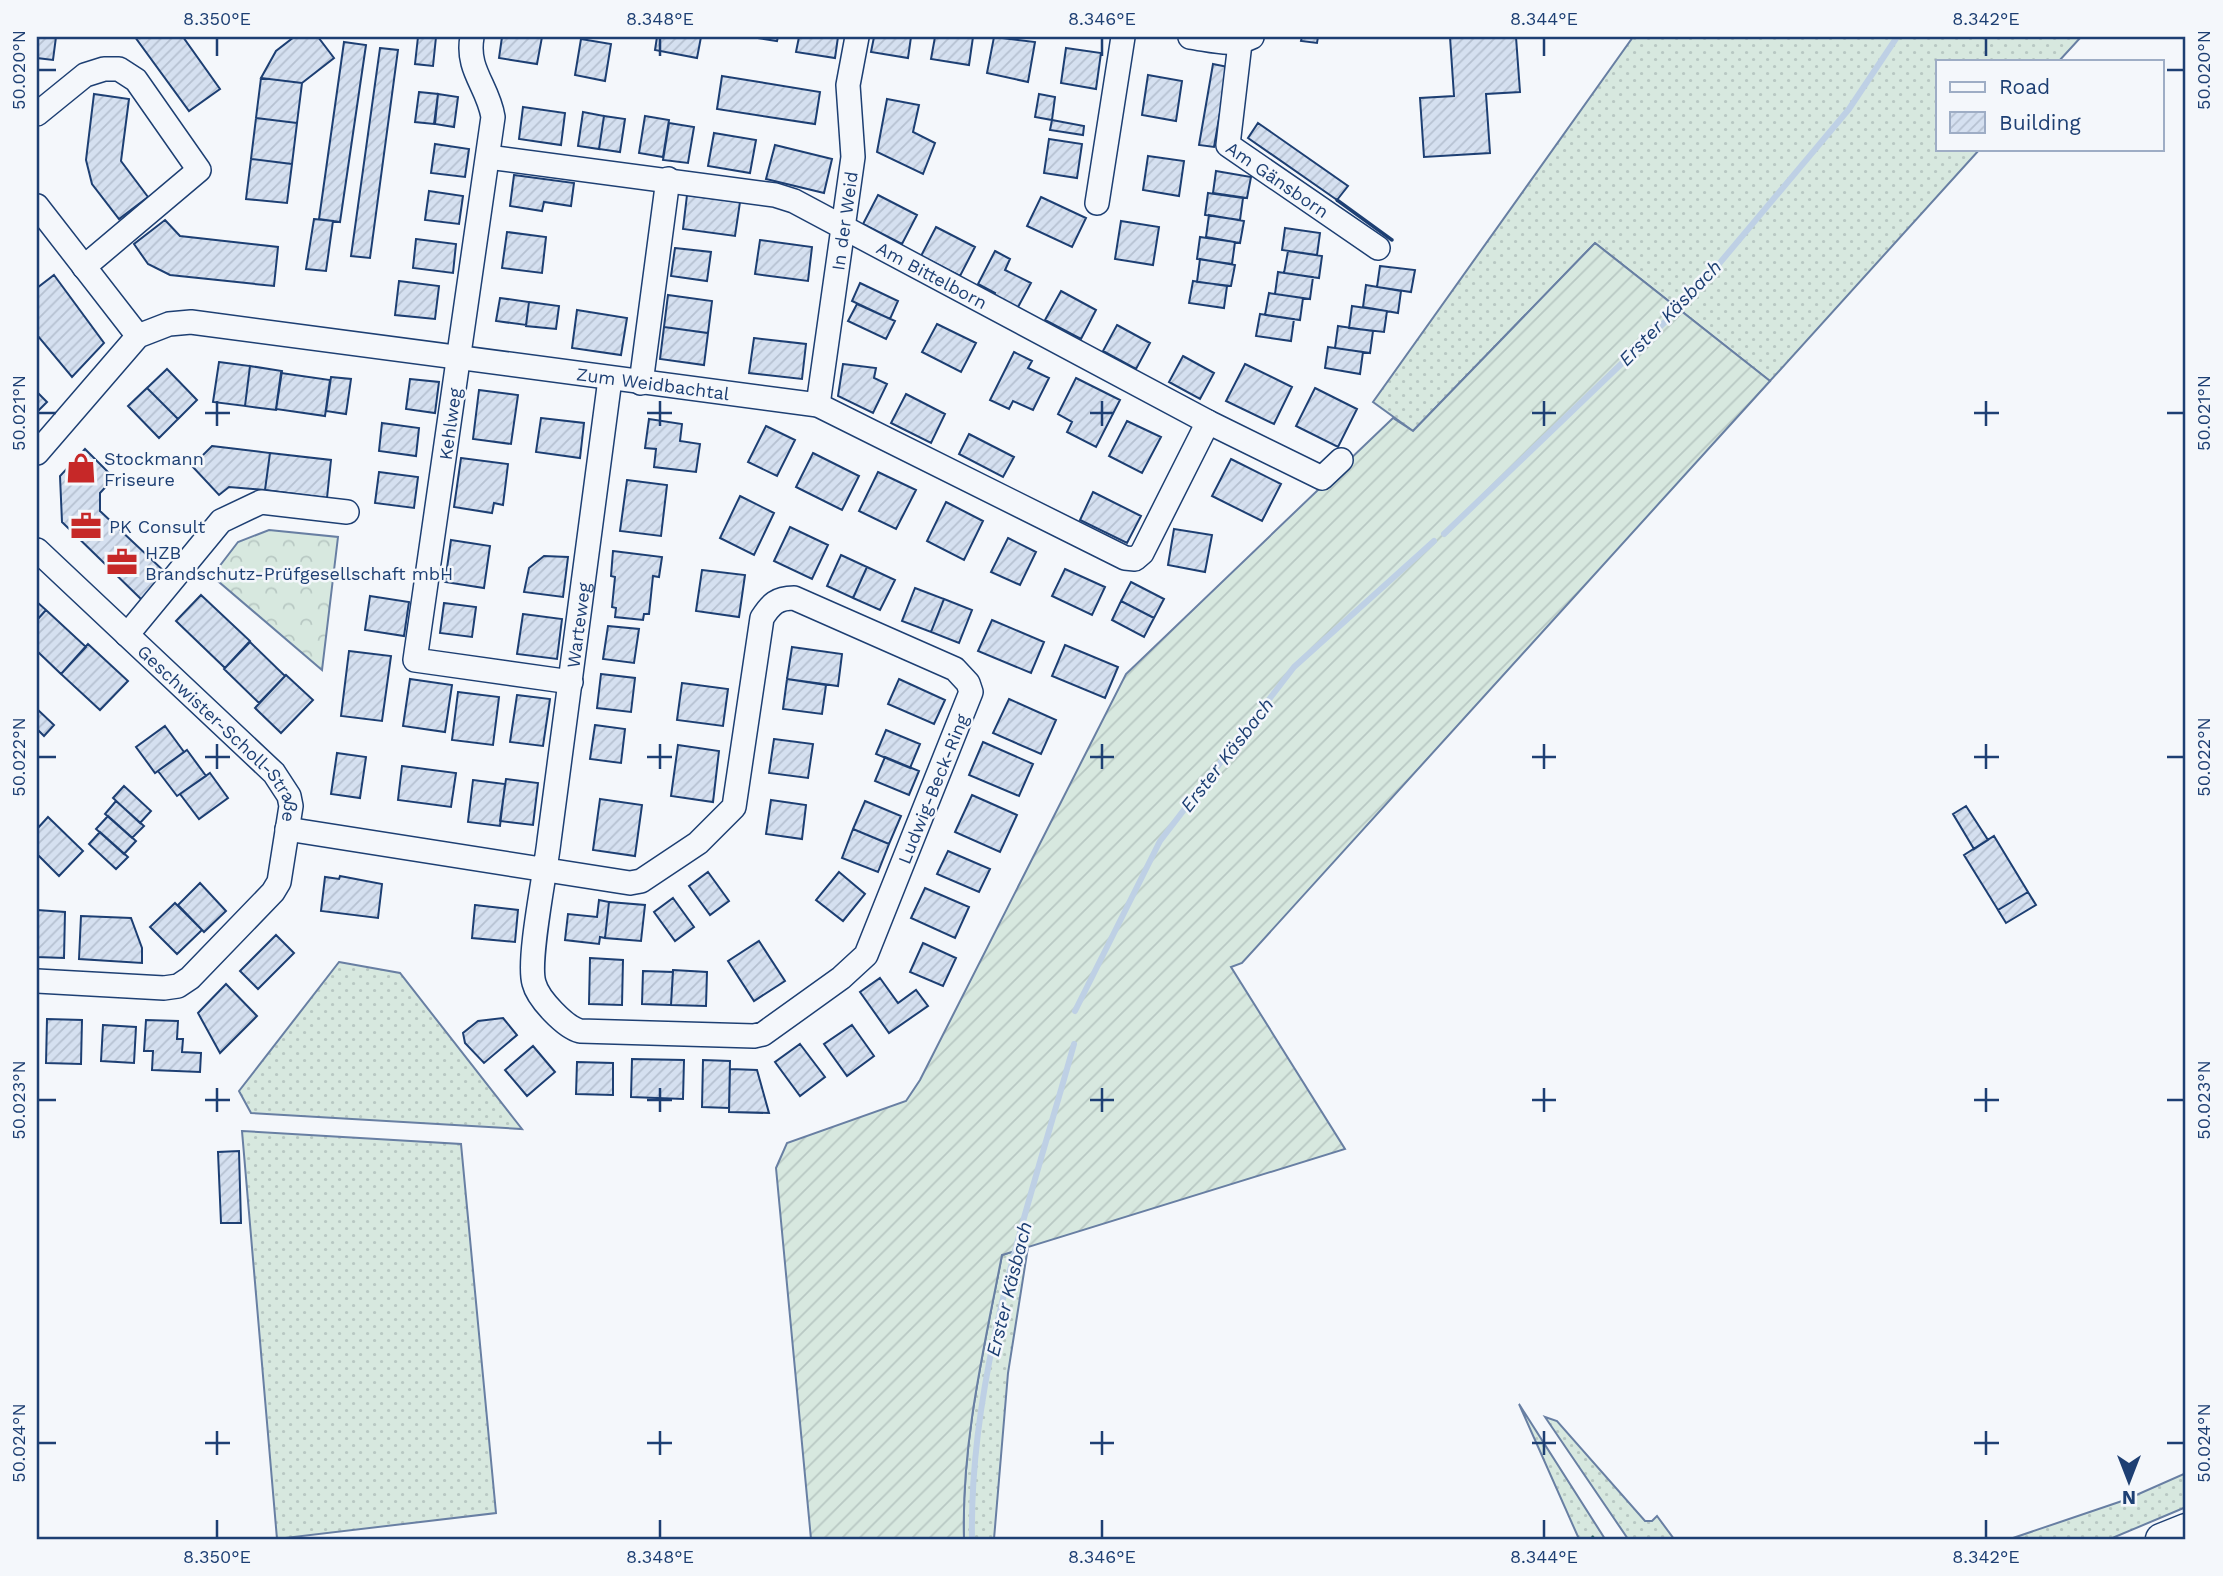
<svg xmlns="http://www.w3.org/2000/svg" width="2223" height="1576" viewBox="0 0 2223 1576" font-family="'Work Sans',sans-serif">
<style>
.grass{fill:url(#grass-dots);stroke:#687fa3;stroke-width:2}
.forest{fill:url(#forest-crowns);stroke:#687fa3;stroke-width:2}
.garden{fill:url(#garden-furrows);stroke:#687fa3;stroke-width:2}
.lines{fill:none;stroke-linecap:round;stroke-linejoin:round}
.stream{stroke:#bed0e5;stroke-width:6}
.building{fill:url(#building-hatch);stroke:#1d3f73;stroke-width:2}
.minor-casing{stroke:#1d3f73;stroke-width:26}
.major-casing{stroke:#1d3f73;stroke-width:33}
.minor{stroke:#f4f7fb;stroke-width:23}
.major{stroke:#f4f7fb;stroke-width:30}
.hedge{stroke:#2c6c60;stroke-width:5;stroke-dasharray:3.5 5;stroke-linecap:butt}
.wall{stroke:#1d3f73;stroke-width:3.5}
.ticks{fill:none;stroke:#1d3f73;stroke-width:2.5}
.labels{text-anchor:middle;dominant-baseline:central;stroke-width:5;stroke-linejoin:round;paint-order:stroke}
.street-label{font-size:18px;fill:#1d3f73;stroke:#f4f7fb}
.poi-label{font-size:18px;fill:#1d3f73;stroke:#f4f7fb;text-anchor:start}
.water-label{font-size:19px;font-style:italic;fill:#1d3f73;stroke:#f4f7fb}
.neatline{fill:none;stroke:#1d3f73;stroke-width:2.5}
.ticks-label{font-size:18px;text-anchor:middle;fill:#1d3f73}
</style>
<defs>
<pattern id="grass-dots" width="8" height="8" patternUnits="userSpaceOnUse" patternTransform="scale(1.75)"><rect width="8" height="8" fill="#d7e8df"/><path d="M2 2h.1M6 6h.1" fill="none" stroke="#b8c8c3" stroke-width="1.8" stroke-linecap="round"/></pattern>
<pattern id="forest-crowns" width="20" height="18" patternUnits="userSpaceOnUse" patternTransform="scale(1.75)"><rect width="20" height="18" fill="#d7e8df"/><path d="M2 6a3 3 0 1 1 6 0M12 15a3 3 0 1 1 6 0" fill="none" stroke="#b8c8c3"/></pattern>
<pattern id="garden-furrows" width="10" height="10" patternUnits="userSpaceOnUse" patternTransform="scale(1.75)"><rect width="10" height="10" fill="#d7e8df"/><path d="M-1 1l2-2M0 10L10 0M9 11l2-2" fill="none" stroke="#b8c8c3"/></pattern>
<pattern id="building-hatch" width="6" height="6" patternUnits="userSpaceOnUse" patternTransform="scale(1.75)"><rect width="6" height="6" fill="#d5e0f0"/><path d="M-1 1l2-2M0 6l6-6M5 7l2-2" fill="none" stroke="#b6c1d1"/></pattern>
</defs>
<rect width="100%" height="100%" fill="#f4f7fb"/>
<path class="grass" d="M1633 37H2081L2059 61H1938V149H1980L1770 381 1595 243 1413 431 1373 402Z
M339 962 400 973 522 1129 251 1113 239 1091Z
M242 1131 461 1144 496 1513 277 1539Z
M1028 1247 1008 1373 994 1539H964C961 1445 984 1348 1002 1255Z
M1519 1404 1605 1539H1579Z
M1545 1417 1557 1421 1645 1521H1652L1657 1516 1674 1539H1628Z
M2186 1473V1507L2110 1539H2010L2125 1500Z"/>
<path class="forest" d="M269 530 338 537 322 670 212 576 238 542Z"/>
<path class="garden" d="M1595 243 1770 381 1242 963 1231 967 1345 1149 1002 1255C984 1348 961 1445 964 1539H811L776 1168 787 1143 906 1101 920 1080 1126 674 1393 418 1413 431Z"/>
<g class="lines">
<path class="stream" d="M1444 534 1692 296 1849 109 1897 37
M1075 1011 1160 841 1294 667 1434 541
M972 1539C969 1372 1030 1203 1074 1044"/>
</g>
<path class="building" d="M37 37H56L53 60 37 58Z
M135 37H183L220 89 189 111Z
M294 37H318L334 58 302 83 261 78 276 51Z
M418 37H436L433 66 415 64Z
M502 37H542L537 64 499 58Z
M657 37H701L697 58 655 50Z
M751 37H778L777 41Z
M799 37H838L835 58 796 52Z
M874 37H911L908 58 871 52Z
M935 37H973L969 65 931 59Z
M994 37 1035 42 1028 82 987 73Z
M1302 37H1318L1317 43 1301 41Z
M1450 37H1516L1520 92 1486 94 1490 153 1424 157 1420 98 1454 96Z
M581 39 611 44 605 81 575 75Z
M344 42 366 45 340 222 319 219Z
M380 48 398 50 370 258 351 256Z
M1066 48 1101 53 1096 89 1061 83Z
M1213 64 1228 67 1214 147 1199 145Z
M1148 75 1182 81 1176 121 1142 115Z
M722 76 820 92 815 124 717 109Z
M261 78 302 83 297 123 256 118Z
M419 92 438 94 434 124 415 122Z
M94 94 129 99 121 161 148 197 119 219 92 184 86 160Z
M438 94 458 97 454 127 435 124Z
M1039 94 1055 97 1052 120 1035 117Z
M887 99 919 105 913 132 935 143 923 174 877 152Z
M523 107 565 113 561 145 519 139Z
M583 112 604 116 599 149 578 146Z
M604 116 625 119 620 152 599 149Z
M645 116 669 120 663 157 639 153Z
M256 118 297 123 292 164 251 159Z
M1052 120 1084 126 1083 135 1050 130Z
M669 123 694 127 688 163 663 160Z
M1258 123 1348 186 1337 200 1248 138Z
M714 133 756 140 750 173 708 166Z
M1049 139 1082 144 1077 178 1044 173Z
M435 144 469 149 465 177 431 173Z
M775 145 832 159 824 193 766 179Z
M1148 156 1184 161 1179 196 1143 190Z
M251 159 292 164 287 203 246 199Z
M1216 171 1251 177 1247 198 1213 193Z
M514 175 574 183 571 206 544 202 542 211 510 206Z
M429 191 463 196 459 224 425 220Z
M1208 193 1243 198 1240 220 1205 215Z
M687 195 740 202 735 236 683 229Z
M878 195 917 215 902 244 863 224Z
M1041 197 1086 218 1072 247 1027 226Z
M1209 215 1244 221 1240 243 1206 237Z
M314 219 333 221 326 271 306 269Z
M165 220 180 236 278 247 274 286 170 275 148 264 134 244Z
M1121 221 1159 227 1153 265 1115 259Z
M936 227 975 247 960 276 921 256Z
M1285 228 1320 233 1317 255 1282 250Z
M507 232 546 237 542 273 502 268Z
M1200 237 1235 242 1232 264 1197 259Z
M416 239 456 244 453 273 413 268Z
M760 240 812 247 808 281 755 274Z
M675 248 711 252 707 281 671 276Z
M995 251 1010 259 1005 270 1031 283 1017 309 993 297 995 293 978 284Z
M1288 251 1322 256 1319 278 1284 273Z
M1200 259 1235 265 1231 286 1197 282Z
M1380 266 1415 270 1411 292 1377 287Z
M1278 272 1313 277 1310 299 1275 294Z
M54 275 104 343 72 377 37 335V288Z
M399 281 439 286 435 319 395 315Z
M1193 281 1227 286 1224 308 1189 303Z
M860 283 898 301 890 319 852 301Z
M1366 285 1401 291 1398 313 1363 307Z
M1061 291 1096 310 1081 339 1045 320Z
M1269 293 1303 298 1300 320 1265 315Z
M668 295 712 301 708 333 664 327Z
M500 298 529 302 526 325 496 321Z
M529 302 559 306 556 329 526 326Z
M857 304 895 321 886 339 848 321Z
M1352 306 1387 311 1384 332 1349 328Z
M577 310 627 318 621 355 572 348Z
M1260 314 1294 319 1291 341 1256 336Z
M937 324 976 343 961 372 922 352Z
M1117 325 1150 343 1136 369 1103 351Z
M1338 326 1373 331 1370 353 1335 348Z
M664 327 708 333 704 365 660 359Z
M754 338 806 344 802 379 749 373Z
M1328 347 1363 352 1360 374 1325 368Z
M1014 352 1032 361 1028 368 1049 378 1033 410 1013 401 1009 409 990 400Z
M1183 356 1214 373 1200 399 1169 382Z
M219 362 250 366 245 406 213 402Z
M843 364 876 368 874 378 887 384 873 413 838 396Z
M1245 364 1292 387 1274 424 1226 401Z
M250 366 282 371 276 410 245 406Z
M167 369 197 400 178 419 147 388Z
M281 373 330 380 325 416 276 409Z
M331 377 351 379 346 414 326 411Z
M1076 378 1120 400 1096 447 1067 432 1072 422 1058 414Z
M410 379 439 382 435 413 406 409Z
M147 388 178 419 159 438 128 406Z
M1315 388 1357 409 1338 447 1296 426Z
M479 390 518 395 511 444 473 439Z
M37 392 47 402 37 412Z
M906 394 945 414 931 443 891 423Z
M541 418 584 423 580 458 536 452Z
M649 419 682 424 680 441 700 444 696 472 654 467 656 449 645 448Z
M1127 421 1161 437 1142 473 1109 456Z
M382 423 419 428 416 456 379 451Z
M766 426 795 440 777 476 748 462Z
M969 434 1014 457 1003 477 959 454Z
M212 446 270 453 265 490 229 487 219 495 192 466Z
M85 449 114 478 100 493V511L166 573 143 601 62 522 60 476Z
M270 453 331 460 327 498 265 490Z
M813 453 859 476 842 510 796 487Z
M461 458 508 464 503 505 494 503 492 513 454 507Z
M1231 459 1281 484 1262 521 1212 496Z
M379 472 418 477 414 508 375 503Z
M878 472 916 490 896 529 859 511Z
M627 480 667 485 661 536 620 531Z
M1093 492 1141 516 1127 543 1080 520Z
M740 496 774 513 754 555 720 538Z
M946 502 983 521 964 560 927 541Z
M790 527 828 545 812 579 774 561Z
M1174 529 1212 535 1205 572 1168 565Z
M1008 538 1036 552 1020 585 991 572Z
M451 540 490 546 484 588 445 582Z
M613 551 662 557 659 577 653 576 649 614H644L643 620 615 617 616 608 612 607 615 577 611 576Z
M841 555 867 567 853 598 827 586Z
M544 556 568 557 563 597 524 592 529 568Z
M867 567 895 580 880 610 853 598Z
M1065 569 1105 587 1092 615 1052 596Z
M702 570 745 575 739 617 696 611Z
M1131 582 1164 599 1154 618 1121 601Z
M915 588 944 599 931 632 902 621Z
M201 595 250 641 225 668 176 621Z
M370 596 409 602 404 636 365 630Z
M944 599 972 610 959 643 931 632Z
M1121 601 1154 618 1144 637 1112 620Z
M37 602 46 610 37 620Z
M444 603 476 607 472 637 440 633Z
M46 610 86 647 61 674 37 651V620Z
M523 614 562 619 557 659 517 654Z
M992 620 1044 642 1031 673 978 651Z
M608 626 639 629 634 663 603 659Z
M250 642 285 676 259 703 224 669Z
M88 644 128 681 100 710 61 674Z
M1065 645 1118 667 1105 698 1052 676Z
M792 647 842 654 838 686 787 679Z
M349 651 391 656 382 721 341 716Z
M601 674 635 678 631 712 597 708Z
M286 675 313 700 281 733 255 708Z
M410 679 452 685 445 732 403 726Z
M787 679 826 685 822 714 783 709Z
M899 679 945 700 934 724 888 704Z
M682 683 728 689 723 726 677 720Z
M458 692 499 697 493 745 452 740Z
M517 695 550 699 543 746 510 742Z
M1009 699 1056 720 1041 754 993 733Z
M37 709 54 725 44 736 37 729Z
M595 725 625 729 621 763 590 759Z
M165 726 184 752 155 773 136 747Z
M886 730 920 744 910 768 876 754Z
M774 739 813 744 808 778 769 773Z
M983 742 1033 764 1019 796 969 775Z
M678 745 719 751 713 802 671 796Z
M187 750 206 776 177 796 158 771Z
M337 753 366 757 360 798 331 794Z
M885 757 919 771 909 795 875 781Z
M402 766 456 773 451 807 398 800Z
M210 773 228 798 199 819 180 794Z
M506 779 538 783 533 825 500 821Z
M473 780 505 784 500 826 468 822Z
M124 786 151 811 140 823 113 798Z
M972 795 1017 815 1000 852 955 832Z
M600 799 642 805 635 856 593 850Z
M771 800 806 805 802 839 766 834Z
M116 801 144 826 132 838 105 814Z
M865 801 901 816 889 844 853 829Z
M1966 806 1988 840 1974 849 1953 814Z
M108 816 136 841 124 854 96 829Z
M48 817 83 851 59 876 37 854V829Z
M853 829 889 844 878 872 842 858Z
M100 832 128 857 116 869 89 844Z
M1994 836 2028 892 1998 910 1964 855Z
M948 851 990 869 979 892 937 874Z
M708 872 729 901 710 915 689 886Z
M839 872 865 894 843 921 816 900Z
M340 876 382 884 378 918 321 911 325 877 339 879Z
M200 883 226 911 204 932 178 905Z
M925 888 969 907 955 938 911 918Z
M2028 892 2036 905 2006 923 1998 910Z
M673 898 694 927 675 941 654 912Z
M599 900 609 902 605 938 600 937 599 944 565 940 568 914 597 917Z
M609 902 645 905 641 941 605 938Z
M175 903 202 930 177 954 150 927Z
M475 905 518 910 515 942 472 938Z
M37 910 65 912 64 958 37 957Z
M81 916 131 918 142 948V963L79 959Z
M276 935 294 953 258 989 240 971Z
M759 941 785 981 754 1001 728 961Z
M923 943 956 958 943 986 910 972Z
M590 958 623 960 622 1005 589 1004Z
M673 970 707 972 706 1006 671 1005Z
M643 971 673 972 671 1005 642 1004Z
M880 978 898 1003 916 990 928 1006 889 1033 860 992Z
M226 984 257 1016 220 1053 198 1013Z
M503 1018 517 1035 484 1063 465 1043 463 1033 478 1021Z
M47 1019 82 1020 81 1064 46 1063Z
M146 1020 178 1021 177 1039H183L182 1052 201 1053 200 1072 152 1070 153 1051H144Z
M103 1025 136 1027 134 1063 101 1061Z
M852 1025 874 1056 847 1076 824 1044Z
M800 1044 825 1077 800 1096 775 1062Z
M533 1046 555 1072 527 1096 505 1070Z
M632 1059 684 1060 683 1099 631 1097Z
M703 1060 730 1061 729 1108 702 1107Z
M577 1062 613 1063V1095L576 1094Z
M730 1069 757 1070 769 1113 729 1112Z
M239 1151 241 1223H221L218 1152Z"/>
<g class="lines">
<g class="minor-casing">
<g id="minor">
<path d="M472 37C466 70 488 86 493 117L415 660 571 682"/>
<path d="M1190 37C1212 40 1232 47 1252 37"/>
<path id="s1" d="M1240 43 1228 145 1378 248"/>
<path d="M37 114 85 75 104 69H119L136 80 199 170 84 267"/>
<path id="s2" d="M488 157 775 195 794 201 1208 422 1322 478 1341 460"/>
<path d="M1097 203 1123 37"/>
<path d="M37 206 138 336"/>
<path d="M641 383 668 179"/>
<path id="s3" d="M818 405 853 157 848 85 857 37"/>
<path id="s4" d="M37 453 138 336 169 324 191 322 818 405 1125 558 1135 559 1142 553 1208 422"/>
<path id="s5" d="M37 550 274 773 289 796 291 806 279 882 273 892 190 978 178 986 164 988 37 981"/>
<path d="M127 635 221 521 261 502 347 512"/>
<path id="s6" d="M287 829 630 883 641 881 698 843 734 807 762 618C771 604 777 598 794 598L955 669 968 683 971 692 866 955 841 978 763 1034 754 1036 580 1031C565 1027 538 999 534 983 527 960 546 870 549 841 570 687 590 533 610 379"/>
</g>
</g>
<g class="major-casing">
<path id="major" d="M2161 1539 2186 1529"/>
</g>
<use href="#minor" class="minor"/>
<use href="#major" class="major"/>
<path class="hedge" d="M1591 1537 1593 1539"/>
<path class="wall" d="M1337 200 1392 240"/>
</g>
<path class="ticks" d="M217 38V56M660 38V56M1102 38V56M1544 38V56M1986 38V56M38 70H56M2167 70H2184M217 401V426M660 401V426M1102 401V426M1544 401V426M1986 401V426M38 413H56M205 413H230M647 413H672M1090 413H1114M1532 413H1556M1974 413H1999M2167 413H2184M217 744V769M660 744V769M1102 744V769M1544 744V769M1986 744V769M38 757H56M205 757H230M647 757H672M1090 757H1114M1532 757H1556M1974 757H1999M2167 757H2184M217 1088V1112M660 1088V1112M1102 1088V1112M1544 1088V1112M1986 1088V1112M38 1100H56M205 1100H230M647 1100H672M1090 1100H1114M1532 1100H1556M1974 1100H1999M2167 1100H2184M217 1431V1455M660 1431V1455M1102 1431V1455M1544 1431V1455M1986 1431V1455M38 1443H56M205 1443H230M647 1443H672M1090 1443H1114M1532 1443H1556M1974 1443H1999M2167 1443H2184M217 1520V1538M660 1520V1538M1102 1520V1538M1544 1520V1538M1986 1520V1538"/>
<defs>
<g id="shop-bare" transform="scale(2.415)"><path d="M-5-2.5h2.3a2.7 3.5 0 0 1 5.4 0H5L5.5 6h-11ZM-1.5-2.5h3a1.5 2.3 0 0 0-3 0Z" fill="#c62828" stroke="#f4f7fb" stroke-width="2.5" paint-order="stroke"/></g>
<g id="office-bare" transform="scale(2.415)"><path d="M-6-3h4V-5.5h4V-3h4V5H-6ZM-1-4.5V-3h2v-1.5ZM-6 0V1H6V0Z" fill="#c62828" stroke="#f4f7fb" stroke-width="2.5" paint-order="stroke"/></g>
</defs>
<g fill-rule="evenodd">
<use href="#shop-bare" x="81" y="468"/>
<use href="#office-bare" x="86" y="526"/>
<use href="#office-bare" x="122" y="562"/>
</g>
<g class="labels">
<g class="street-label">
<text stroke="none"><textPath href="#s1" startOffset="163">Am Gänsborn</textPath></text>
<text stroke="none"><textPath href="#s3" startOffset="186">In der Weid</textPath></text>
<text stroke="none"><textPath href="#s2" startOffset="466">Am Bittelborn</textPath></text>
<text stroke="none"><textPath href="#s4" startOffset="676">Zum Weidbachtal</textPath></text>
<text transform="translate(450 424) rotate(-82)">Kehlweg</text>
<text stroke="none"><textPath href="#s6" startOffset="1939">Warteweg</textPath></text>
<text stroke="none"><textPath href="#s5" startOffset="261">Geschwister-Scholl-Straße</textPath></text>
<text transform="translate(933 789) rotate(-68)">Ludwig-Beck-Ring</text>
</g>
<g class="poi-label">
<text x="104" y="458">Stockmann<tspan x="104" dy="21">Friseure</tspan></text>
<text x="109" y="526">PK Consult</text>
<text x="145" y="552">HZB<tspan x="145" dy="21">Brandschutz-Prüfgesellschaft mbH</tspan></text>
</g>
<g class="water-label">
<text transform="translate(1670 313) rotate(-46)">Erster Käsbach</text>
<text transform="translate(1227 755) rotate(-52)">Erster Käsbach</text>
<text transform="translate(1009 1289) rotate(-76)">Erster Käsbach</text>
</g>
</g>
<rect width="2223" height="1576" fill="none" stroke="#f4f7fb" stroke-width="77"/>
<rect x="1936" y="60" width="228" height="91" fill="#f4f7fb" stroke="#9eadc5" stroke-width="2"/>
<rect x="1950" y="82" width="35" height="10" fill="#f4f7fb" stroke="#9eadc5" stroke-width="2"/>
<text x="1999" y="94" font-size="21" fill="#1d3f73">Road</text>
<rect x="1950" y="112" width="35" height="21" fill="url(#building-hatch)" stroke="#9eadc5" stroke-width="2"/>
<text x="1999" y="130" font-size="21" fill="#1d3f73">Building</text>
<g transform="translate(2129 1481) rotate(180)" stroke="#f4f7fb" stroke-width="5" paint-order="stroke">
<path d="M0-5L12 26L0 18L-12 26Z" fill="#1d3f73"/>
<text y="-10" font-size="19" font-weight="bold" text-anchor="middle" fill="#1d3f73">N</text>
</g>
<rect x="38" y="38" width="2146" height="1500" class="neatline"/>
<g class="ticks-label">
<text x="217" y="25">8.350°E</text>
<text x="660" y="25">8.348°E</text>
<text x="1102" y="25">8.346°E</text>
<text x="1544" y="25">8.344°E</text>
<text x="1986" y="25">8.342°E</text>
<text transform="translate(2204 70) rotate(-90)" y="6">50.020°N</text>
<text transform="translate(19 70) rotate(-90)" y="6">50.020°N</text>
<text transform="translate(2204 413) rotate(-90)" y="6">50.021°N</text>
<text transform="translate(19 413) rotate(-90)" y="6">50.021°N</text>
<text transform="translate(2204 757) rotate(-90)" y="6">50.022°N</text>
<text transform="translate(19 757) rotate(-90)" y="6">50.022°N</text>
<text transform="translate(2204 1100) rotate(-90)" y="6">50.023°N</text>
<text transform="translate(19 1100) rotate(-90)" y="6">50.023°N</text>
<text transform="translate(2204 1443) rotate(-90)" y="6">50.024°N</text>
<text transform="translate(19 1443) rotate(-90)" y="6">50.024°N</text>
<text x="217" y="1563">8.350°E</text>
<text x="660" y="1563">8.348°E</text>
<text x="1102" y="1563">8.346°E</text>
<text x="1544" y="1563">8.344°E</text>
<text x="1986" y="1563">8.342°E</text>
</g>
</svg>
